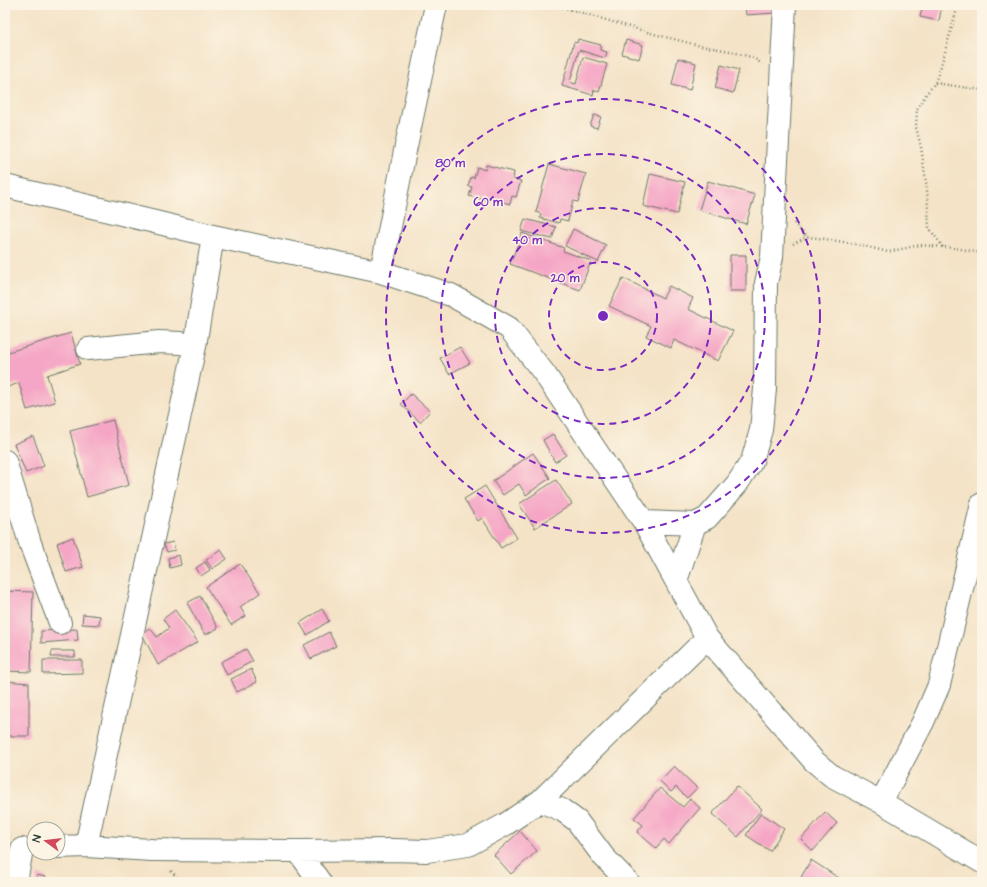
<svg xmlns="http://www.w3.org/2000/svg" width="987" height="887" viewBox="0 0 987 887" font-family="'Architects Daughter',sans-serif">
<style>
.building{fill:#f5a5c5}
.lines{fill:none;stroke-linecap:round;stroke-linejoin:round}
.minor-casing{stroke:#6a7767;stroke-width:24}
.path{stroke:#6a7767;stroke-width:2.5;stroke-dasharray:1 3;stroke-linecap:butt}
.minor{stroke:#fff;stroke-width:22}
.ring{fill:none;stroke:#7b2cbf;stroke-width:2;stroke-dasharray:7 5}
.centre{fill:#7b2cbf;stroke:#fcf5e5;stroke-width:2}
.ring-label{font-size:12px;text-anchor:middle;font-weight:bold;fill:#7b2cbf;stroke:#fcf5e5;stroke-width:3;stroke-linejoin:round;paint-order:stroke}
</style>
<rect width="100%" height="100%" fill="#fcf5e5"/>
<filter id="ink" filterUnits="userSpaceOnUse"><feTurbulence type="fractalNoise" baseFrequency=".025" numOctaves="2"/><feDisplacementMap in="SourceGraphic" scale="8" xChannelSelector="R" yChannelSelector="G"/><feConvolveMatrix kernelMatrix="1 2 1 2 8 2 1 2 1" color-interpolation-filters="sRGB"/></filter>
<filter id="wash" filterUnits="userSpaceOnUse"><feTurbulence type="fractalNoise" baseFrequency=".012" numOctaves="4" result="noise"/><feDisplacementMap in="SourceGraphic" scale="16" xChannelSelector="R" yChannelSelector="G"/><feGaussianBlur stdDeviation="0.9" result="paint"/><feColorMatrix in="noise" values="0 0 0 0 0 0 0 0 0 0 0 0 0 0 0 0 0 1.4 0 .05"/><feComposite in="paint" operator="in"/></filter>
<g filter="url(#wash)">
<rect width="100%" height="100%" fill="#f4e3c7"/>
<g id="blocks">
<path class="building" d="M745 5H774L775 13 746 15Z
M923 5H942L939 21 920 17Z
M578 39 601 45 600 50 607 52 605 58 579 50 570 82 576 84 583 57 607 64 599 92 594 90 593 95 562 86 574 42 577 43Z
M626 40 643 45 639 59 622 54Z
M678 58 696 63 690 90 672 85Z
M721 65 739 70 733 93 715 88Z
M594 115 601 117 597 128 590 126Z
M549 164 586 174 578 202 573 201 568 221 560 219 559 223 540 218 541 214 536 212Z
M486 165 514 172 513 179 521 181 516 197 512 196 510 204 485 197V200L469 196 472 187 468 186 471 177 474 178 477 167 485 170Z
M650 174 685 182 677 214 643 206Z
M708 181 755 195 746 224 699 210Z
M525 219 556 227 552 239 521 231Z
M573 229 606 245 598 262 565 246Z
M522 233 564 248 563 251 591 261 580 290 510 264Z
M730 255H746V291H730Z
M623 278 663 298 669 286 693 298 688 309 733 331 718 361 674 340 671 348 646 336 651 326 609 306Z
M71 333 80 364 47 375 55 402 27 410 19 383 5 388V353Z
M460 347 470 363 449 374 440 358Z
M411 394 430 411 420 422 401 404Z
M113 420 129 485 87 497 70 431Z
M553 434 566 455 555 462 543 440Z
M33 436 44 466 26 473 14 444Z
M533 453 550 478 526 495 519 484 503 495 493 481Z
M556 480 572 504 535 528 519 504Z
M485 486 517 538 501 548 482 518 478 521 464 499Z
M73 537 83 567 66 572 57 543Z
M173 542 175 550 167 552 164 544Z
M221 550 227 559 212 569 206 560Z
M179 555 181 565 170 568 168 558Z
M205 562 210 570 201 576 196 568Z
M240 564 260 593 240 607 246 616 231 625 206 587Z
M5 591 33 592 31 672 5 671Z
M200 596 218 628 205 635 187 603Z
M322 609 329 621 307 635 300 623Z
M175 610 198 642 158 665 142 634 150 628 157 637 169 628 163 619Z
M83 614 100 616 99 625 82 624Z
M77 629 78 640 41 643V631Z
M329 632 336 646 311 659 304 645Z
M246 649 253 661 227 675 221 662Z
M52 651H75V657H51Z
M43 660H82V673L43 674Z
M251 669 257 682 237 692 231 679Z
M5 681 29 683V736H5Z
M674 766 697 788 687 798 676 787 671 792 660 781Z
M737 786 762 809 738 837 712 814Z
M660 788 683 807 690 799 700 808 669 844 664 839 656 848 637 832 643 825 634 818Z
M825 812 837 823 813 851 801 839Z
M761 813 784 829 770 851 746 835Z
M520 831 537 851 511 874 494 855Z
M811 860 845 882H809L801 877Z
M37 875 46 877 45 882H36Z"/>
</g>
</g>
<g filter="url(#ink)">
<use href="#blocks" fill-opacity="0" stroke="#6a7767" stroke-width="1"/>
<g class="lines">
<g class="minor-casing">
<path id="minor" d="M5 186 213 236 381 272 451 295 509 328 544 373 644 522 707 638 814 761 832 776 881 802 982 862
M381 272 406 146 436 5
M88 349 159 342 181 343 195 346
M5 461 30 543 60 623
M644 522 695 524 707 518 737 484 752 461 761 430 765 389 766 283 772 257 785 5
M676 581 695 524
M540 801 562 810 577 821 603 856 628 882
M881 802 923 722 939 685 982 504
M86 846 195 346 213 236
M58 847 86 846 152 850 298 851 393 850 427 851 468 845 506 824 540 801 707 638
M298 851 320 882
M16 882 22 849"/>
</g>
<path class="path" d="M555 5 654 34 701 46 730 51 754 58 762 64
M935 83 982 90
M794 223 807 237
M793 244 807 237 818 238 856 244 888 252 920 245 955 248 982 253
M943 247 929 228 927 189 921 147 916 127 917 109 927 93 935 83 941 66 958 5
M171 871 182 882"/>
<use href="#minor" class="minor"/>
</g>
</g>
<g class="ring">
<circle cx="603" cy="316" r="54"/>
<circle cx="603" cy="316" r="108"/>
<circle cx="603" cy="316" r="162"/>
<circle cx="603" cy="316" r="217"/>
</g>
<circle cx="603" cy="316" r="6" class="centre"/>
<g class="ring-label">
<text x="450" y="167">80 m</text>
<text x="488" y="206">60 m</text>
<text x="527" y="244">40 m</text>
<text x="565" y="282">20 m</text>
</g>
<rect width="987" height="887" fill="none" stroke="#fcf5e5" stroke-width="20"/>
<g transform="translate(46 841) rotate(285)"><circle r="19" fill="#fcf5e5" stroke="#a4ab9e"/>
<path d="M0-3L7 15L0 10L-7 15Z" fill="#d1495b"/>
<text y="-6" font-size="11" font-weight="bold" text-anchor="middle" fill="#1f3d34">N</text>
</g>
</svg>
